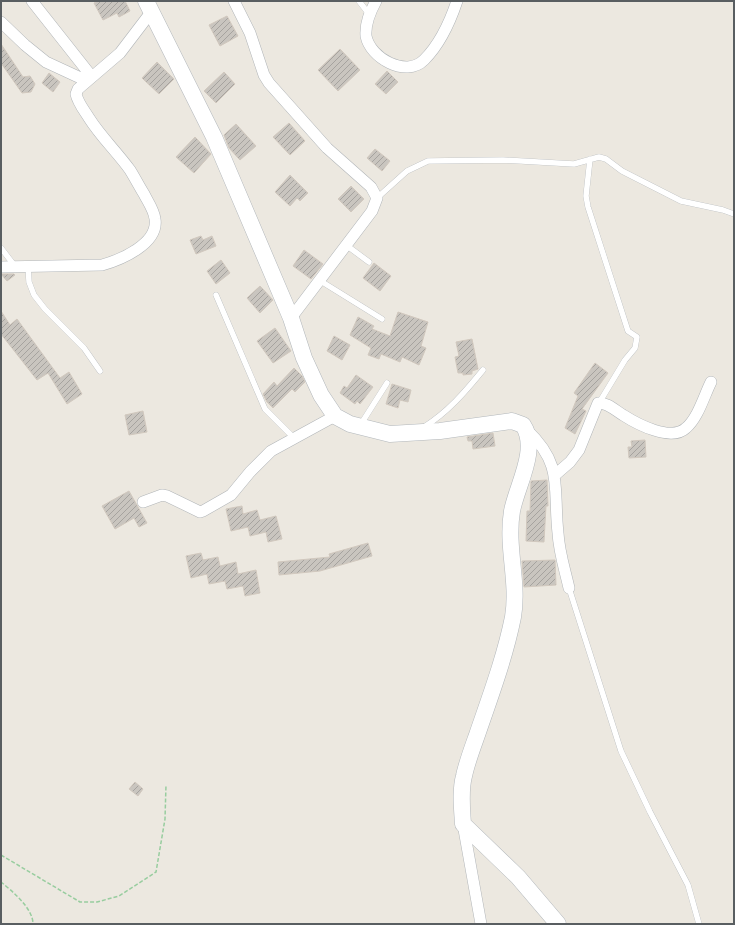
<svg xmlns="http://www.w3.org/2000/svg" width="735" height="925" viewBox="0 0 735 925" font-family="'Fira Sans Condensed',sans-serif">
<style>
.building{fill:url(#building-hatch);stroke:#d1c8be}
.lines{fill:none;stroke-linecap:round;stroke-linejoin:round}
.lane-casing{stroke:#b1b5b8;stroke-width:6}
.street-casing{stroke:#b1b5b8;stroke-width:12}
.secondary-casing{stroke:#b2b7bb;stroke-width:17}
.path{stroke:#98cd9f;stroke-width:1.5;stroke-dasharray:4 2;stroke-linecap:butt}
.lane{stroke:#fff;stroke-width:5.5}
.street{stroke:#fff;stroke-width:11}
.secondary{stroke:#fff;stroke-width:16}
</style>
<defs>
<pattern id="building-hatch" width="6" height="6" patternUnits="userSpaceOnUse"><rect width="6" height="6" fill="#c9c5bf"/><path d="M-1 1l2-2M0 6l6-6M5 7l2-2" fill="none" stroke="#a6a39f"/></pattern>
</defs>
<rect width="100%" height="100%" fill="#ece8e0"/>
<path class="building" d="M98 1H125L130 11 119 17 117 13 103 20 94 3Z
M227 16 238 36 220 46 209 25Z
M1 44 23 77 30 76 35 84 31 92 22 93 1 63Z
M340 49 360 70 338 91 318 70Z
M157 62 174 79 159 94 142 78Z
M387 71 398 82 386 94 375 84Z
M224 72 235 84 216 103 204 91Z
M49 73 60 82 53 92 42 83Z
M289 123 305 141 290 155 273 137Z
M236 124 256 146 240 160 229 148 224 135Z
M195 137 211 154 194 173 176 157Z
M375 149 390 161 382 171 367 158Z
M290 175 308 193 300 201 297 198 290 206 275 192Z
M351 186 364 199 351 212 338 199Z
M201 236 203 240 212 236 216 246 196 254 190 240Z
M304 250 323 264 311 279 293 266Z
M221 260 230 273 216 284 207 271Z
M374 263 391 276 380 291 363 278Z
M1 274H14L15 275 7 281Z
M260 286 273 300 260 313 247 298Z
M1 311 10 325 17 319 60 378 69 372 82 394 67 404 48 373 37 380 1 334Z
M398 312 428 322 421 346 426 348 419 365 402 357 400 362 381 354 379 359 368 355 371 348 350 335 358 317 374 326 372 329 390 336Z
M275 328 291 351 273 363 257 341Z
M334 336 350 345 342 360 327 351Z
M472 339 478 369 472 371V374L463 375V373H458L455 357 459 356 456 342Z
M595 363 608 373 582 409 586 411 575 434 565 428 578 396 574 393Z
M294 368 302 376 305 382 295 392 292 389 273 408 267 402 263 394 274 382 277 386Z
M356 375 373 387 360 404 357 401 355 404 340 393 344 386 347 388Z
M392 384 411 390 408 402 400 400 398 408 386 404Z
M143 411 147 432 129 435 125 415Z
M493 433 495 446 473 449 472 441H468L467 437Z
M645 440 646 457 629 458 628 447H632L631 441Z
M547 480 548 506H546L544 542 526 541 527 511H530L531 481Z
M129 491 147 523 139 527 134 518 115 529 102 506Z
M242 506 243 514 257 510 260 520 276 516 282 539 268 542 266 532 250 536 248 527 231 531 226 509Z
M368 543 372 556 320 571 279 575 278 562 330 557 329 554Z
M201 553 203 560 218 557 220 566 236 562 238 574 256 570 260 593 245 596 243 586 227 589 225 581 209 584 207 574 191 578 186 556Z
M555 560 556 585 524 587 522 561Z
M135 782 143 789 138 796 129 789Z"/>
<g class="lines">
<g class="lane-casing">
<path id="lane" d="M359 1 369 14
M590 159 586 196 588 207 628 331 637 337 635 348 625 360 599 403
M377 198 407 171 428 161 503 160 574 164 599 157 606 159 622 171 681 201 723 210 734 214
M346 245 369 262
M1 248 14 265
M28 265 29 282 34 295 45 309 84 348 100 371
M319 280 382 319
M216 295 265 409 294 438
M361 424 387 383
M424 427C448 412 465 392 483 370
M569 588 621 751 650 812 688 885 699 924"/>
</g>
<g class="street-casing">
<path id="street" d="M32 1 92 77
M234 1 250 33 264 75 269 83 327 148 371 187 377 198 372 211 291 318
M376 1C370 12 365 23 366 36 370 58 406 78 424 60 440 44 450 22 457 1
M1 22 25 45 46 62 87 81
M1 267 102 265C120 260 159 244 155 219 154 210 148 202 144 194 139 186 135 178 130 170 117 152 101 137 89 118 84 110 78 103 76 94L78 89 120 53 152 11
M527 430C564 465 553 488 558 533 559 552 565 570 569 588
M555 475 570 462 579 450 598 403C607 402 616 411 623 415 637 424 671 442 686 428 698 418 704 396 711 382
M143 502 162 495 167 496 200 512 203 511 231 495 250 472 271 451 335 416
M463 824 481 924"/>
</g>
<g class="secondary-casing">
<path id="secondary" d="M146 1 214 137 291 318 304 358 321 395 335 416 350 424 390 434 440 431 512 421 523 425C539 449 517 485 512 511 506 547 519 582 513 617 505 657 490 697 477 735 472 749 467 762 464 776 460 791 462 808 463 824L518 877 558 924"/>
</g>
<path class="path" d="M1 855 80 902H97L119 896 156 872 165 819 166 785
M1 882C12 891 33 908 33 924"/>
<use href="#lane" class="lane"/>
<use href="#street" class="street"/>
<use href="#secondary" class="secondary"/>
</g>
<rect width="735" height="925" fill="none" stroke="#595e61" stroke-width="4"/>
</svg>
